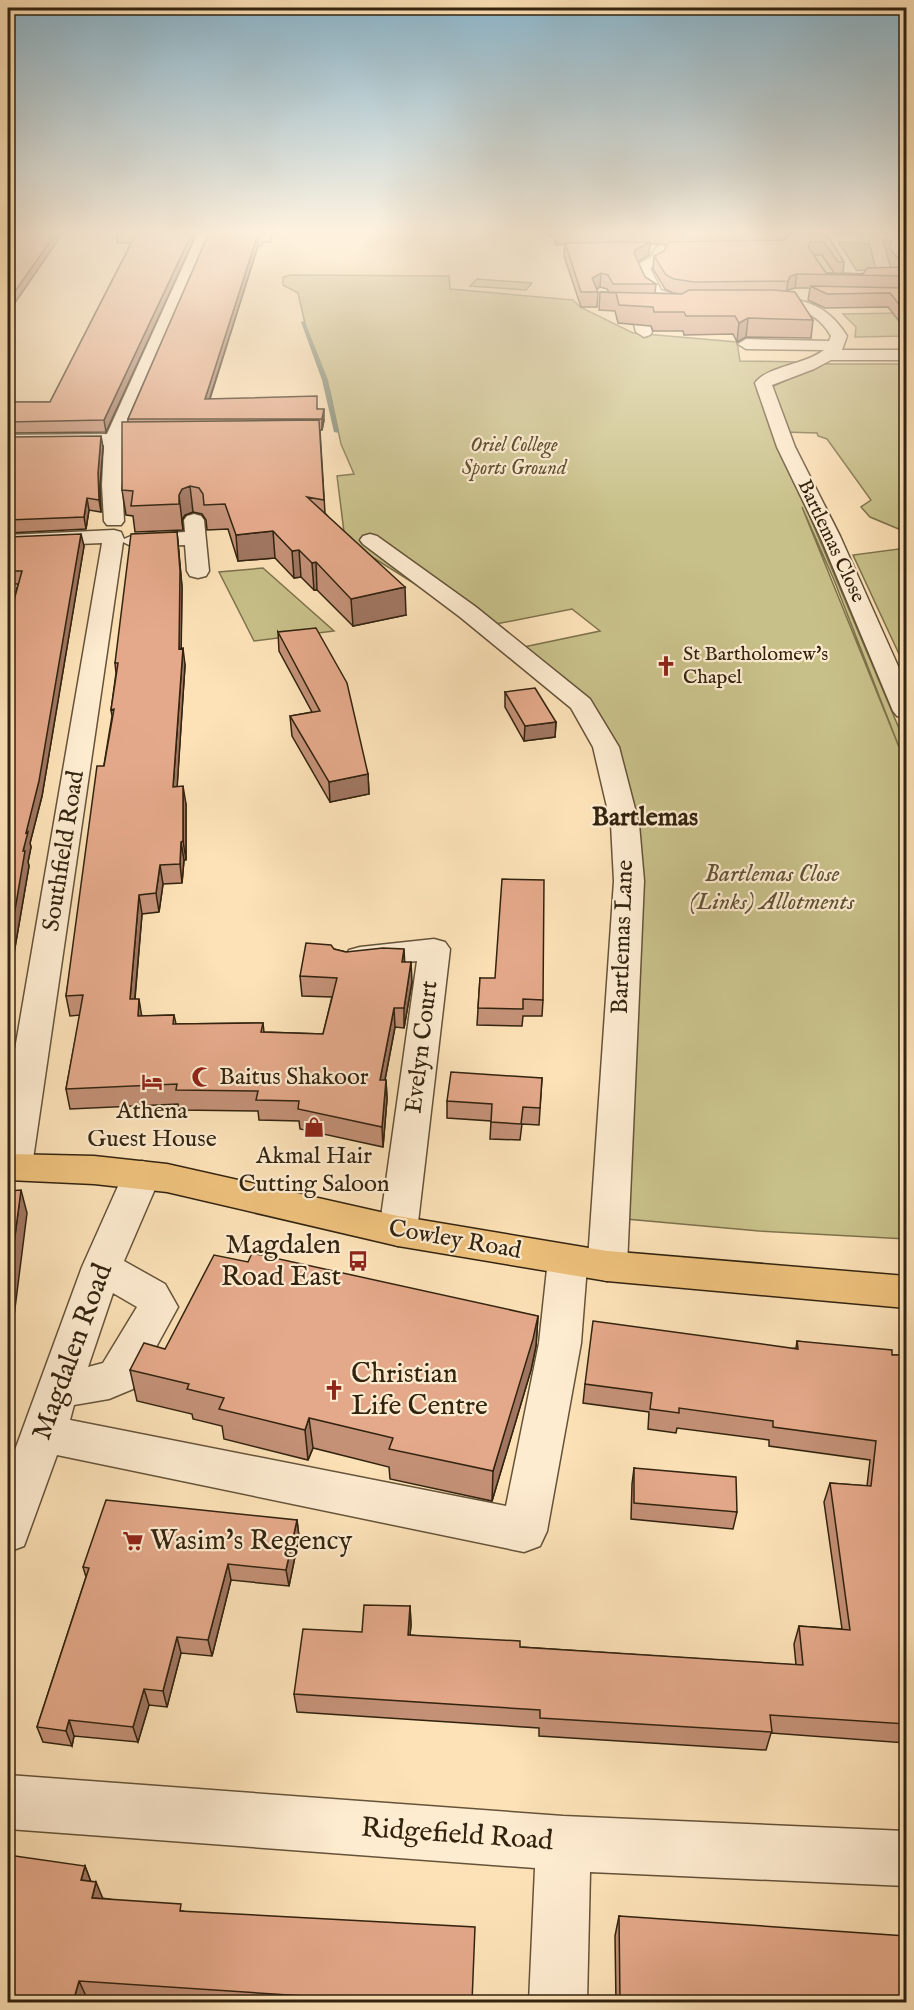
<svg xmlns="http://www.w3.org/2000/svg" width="914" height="2010" viewBox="0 0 914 2010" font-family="'IM FELL English',serif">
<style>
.green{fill:#c8c089;stroke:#7d724c;stroke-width:1.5;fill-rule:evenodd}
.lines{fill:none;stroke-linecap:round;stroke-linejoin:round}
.stream{fill:#73806d;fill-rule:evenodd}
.minor-casing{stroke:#655339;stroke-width:3}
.major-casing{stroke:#32230f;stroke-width:3}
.minor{fill:#feecd1;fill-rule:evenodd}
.major{fill:#eec17c;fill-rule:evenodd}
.wall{fill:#c49177;stroke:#32230f;stroke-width:1.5;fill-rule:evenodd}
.shaded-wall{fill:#a07661;stroke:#32230f;stroke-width:1.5}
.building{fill:#e4a98a;stroke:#32230f;stroke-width:1.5}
.labels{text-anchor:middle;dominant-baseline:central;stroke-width:4.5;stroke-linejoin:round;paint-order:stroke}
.far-park-label{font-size:20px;font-style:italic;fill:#5f5234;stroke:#feecd1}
.far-street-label{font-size:20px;fill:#32230f;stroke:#feecd1}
.far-poi-label{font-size:20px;fill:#32230f;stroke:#feecd1;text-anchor:start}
.street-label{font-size:24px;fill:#32230f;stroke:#feecd1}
.park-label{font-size:24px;font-style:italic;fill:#5f5234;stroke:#feecd1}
.poi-label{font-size:24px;fill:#32230f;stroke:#feecd1}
.neighbourhood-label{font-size:26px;font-weight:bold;fill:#32230f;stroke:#feecd1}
.near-poi-label{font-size:28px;fill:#32230f;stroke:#feecd1;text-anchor:start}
.near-street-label{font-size:28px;fill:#32230f;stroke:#feecd1}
</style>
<rect width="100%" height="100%" fill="#fde2b8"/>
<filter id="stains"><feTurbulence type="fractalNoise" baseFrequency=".00333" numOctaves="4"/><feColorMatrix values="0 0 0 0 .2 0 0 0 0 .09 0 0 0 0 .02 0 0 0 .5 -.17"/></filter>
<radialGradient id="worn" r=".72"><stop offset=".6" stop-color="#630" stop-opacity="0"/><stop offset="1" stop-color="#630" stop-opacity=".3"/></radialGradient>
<path class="green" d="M785 233H906V286L812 290Z
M290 275 449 276 450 289 573 300 580 307 633 333 737 342 740 361 804 362 757 385V391L906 745V1239L759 1231 626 1219 609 739 519 648 600 631 572 609 491 625 439 599 345 540 337 476 354 474 341 444 330 392 307 332 298 293 283 285V277ZM802 507 834 580 899 747Z
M477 279 532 283 526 290 470 286Z
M904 313 906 316V336L855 337 856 327 843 314Z
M819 364H906V532L870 517 861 507 871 500 827 439 818 436 817 433 784 432 768 389Z
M906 548V669L853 555Z
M263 568 334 631 254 641 219 572Z"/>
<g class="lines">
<path class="stream" d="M303 321 305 322 328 380 339 433 334 432 322 380 301 322Z"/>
<g class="minor-casing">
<path id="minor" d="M198 233H211L125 434 168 433 174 435 177 439 174 443 168 445H123L122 485 124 521 121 525H107L104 521 102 485 104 445 8 446V435L107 434Z
M819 233 878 236V233L906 234 904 247 906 250V261L901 260 890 248 893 240 882 239 892 275 890 278H846L834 255ZM837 241 870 243 877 271H856Z
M662 245 669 249 661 263 650 268 661 290 685 298 687 301 685 304 680 305 650 296 635 266 651 257 657 246Z
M761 297C799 297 826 302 847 336L842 350H906V360H831L814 369 772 385 795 447 840 536 906 684V718L897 716 893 711 820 536 777 447 755 383C767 366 805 365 824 350L746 349 738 344 746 339 829 341 831 336C811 302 787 312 756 304L754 301 756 298Z
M636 301 643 305 652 332 650 335 644 337 636 332 629 305Z
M194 514 201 516 204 520 209 571 206 576 198 578 190 576 187 571 185 545 133 547 123 542 32 1166 26 1176 13 1179 8 1178V1090L102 543 8 547V535L114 530 121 532 124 539 133 535 185 532 184 520 187 516Z
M370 534 377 536 476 607 590 699 619 747 639 824 644 881 627 1266 621 1277 607 1281 593 1277 587 1266 581 1343 547 1531 540 1546 524 1552 57 1455 24 1546 8 1552V1469L82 1267 123 1175 129 1165 142 1161 155 1165 161 1175 124 1261 165 1284 178 1307 133 1389 109 1399 74 1405 70 1420 506 1506 539 1343 548 1260 554 1249 568 1245 582 1249 588 1260 614 881 611 824 593 747 571 708 460 617 363 544 360 540 363 536ZM113 1293 137 1307 103 1363 88 1367Z
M434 939 445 942 450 949 417 1231 412 1241 398 1246 384 1241 379 1231 417 961 360 967 349 964 344 957 349 950 360 947Z
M8 1775 563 1816 906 1831V1886L590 1872 587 2002H529L535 1868 8 1829Z"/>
</g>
<g class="major-casing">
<path id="major" d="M8 1154 94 1156 167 1164 398 1216 607 1251 906 1276V1308L607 1281 398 1246 167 1192 94 1184 8 1180Z"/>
</g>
<use href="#minor" class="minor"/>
<use href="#major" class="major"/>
</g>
<path class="wall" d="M117 233H197L106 432 8 433V402H50L131 243H117L116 234Z
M209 233H272L271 242H263L262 246H258L210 399 318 409 324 420 322 430H320L325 513 406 615 353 626 317 590H314L301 577 294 578 275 558 238 561 228 529 207 530 206 520 202 514 193 512 185 515 182 520 183 530 135 532 133 516 126 515 122 490 128 419Z
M541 233H826L844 262 843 273 863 274 906 267V330L888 307 825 308 808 300 810 288H795L788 290 787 291 813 320 811 338 746 337 737 342 733 334 684 335 683 331H653L651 326 618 323 615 311 599 310 600 292H609L607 289 600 287 596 289 598 292 597 307H581L564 256 565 244 556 245 554 237ZM650 244H669L664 251 654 256 653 269 665 289 673 293 681 294 655 293 656 284 645 277 638 262 649 255ZM813 255H822L834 273H826Z
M8 437 103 447 100 485 101 512 89 510 86 529 8 533Z
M177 532 182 587 181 648 185 665 177 786 186 804V860H184L182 883 163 884 159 912 142 914 135 999 142 1016 174 1015 176 1024 263 1023 264 1032 323 1034 332 997 302 996 300 976 334 949 346 952 405 962 412 982 404 1028 395 1027 385 1080H386L387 1099 383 1147 300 1129 299 1121 259 1120 258 1111 179 1110 178 1104 70 1109 66 1089 80 1015 70 1016 66 996 112 716 111 710 116 673 115 663Z
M8 537 84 546 42 796 30 843 31 847 28 862 29 866 8 988V622L18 584H8Z
M278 632 368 774 369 794 330 802 292 736 290 716 312 712 279 651Z
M505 692 556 722 555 737 524 741 505 707Z
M480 978 543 1000 542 1016H523L522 1026 477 1025Z
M542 1078 539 1125 522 1124 520 1140 490 1139 491 1121 447 1118V1101Z
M248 1262 538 1316 536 1346 531 1370 492 1501 390 1479 389 1467 313 1448 308 1460 224 1439 222 1426 193 1419 192 1414 137 1401 130 1370 165 1349Z
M797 1341 892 1355H906V1444H904L906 1461V1743L771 1733 766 1750 539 1736V1728L297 1712 294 1694 362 1632 410 1606 411 1625 410 1635 520 1647 796 1665 794 1644 799 1626 842 1629 824 1502 830 1483 867 1486 870 1460 769 1446V1440L677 1428 676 1433 648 1429 649 1412 583 1403 585 1384 796 1348Z
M634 1468 737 1512 733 1529 631 1519 632 1484Z
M297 1520 299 1537 289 1586 231 1580 212 1656 181 1653 167 1707 149 1705 138 1742 74 1736 72 1746 43 1742 37 1727 86 1577 83 1567Z
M85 1866 91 1882 102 1898 183 1911 473 2002H180L86 1996 8 2002Z
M619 1916 906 2002H616L615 1936Z"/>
<path class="shaded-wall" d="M56 233H63L8 313V301Z
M192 233H197L106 432 104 420Z
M257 237 258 246 206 410 205 399Z
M650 242 649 255 634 264 635 250Z
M601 273 600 287 591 292 592 278Z
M797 274 795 288 788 290 786 295 788 281 790 276Z
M748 318 746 337 737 342 739 323Z
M324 409V420L322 430V419Z
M101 436 103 447 100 485 101 512 99 500 98 473Z
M190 486 193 512 185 515 182 520 183 530 179 495 182 489Z
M87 498 89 510 86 529 84 517Z
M273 531 275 558 238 561 236 535Z
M177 532 182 587 181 665 179 649Z
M81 534 84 546 42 796 30 843 31 847 28 862 29 866 8 988V951L26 833Z
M299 550 301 577 294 578 292 551Z
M316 562 317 590H314L312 563Z
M405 587 406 615 353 626 351 599Z
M183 648 185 665 176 805 173 787Z
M556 722 555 737 524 741 525 726Z
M368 774 369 794 330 802 329 782Z
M183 786 186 804V860L183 841Z
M181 842 184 860 182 883 180 864Z
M160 865 163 884 159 912 156 893Z
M139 895 142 914 133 1018 130 999Z
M404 949 405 968 402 962Z
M411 962 412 982 404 1028V1008Z
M139 999 142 1018 138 1016Z
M394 1008 395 1027 381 1100 380 1080Z
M386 1080 387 1099 383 1147 382 1127Z
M21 1190 27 1213 12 1332 8 1333V1289Z
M538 1316 536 1346 531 1370 492 1501 493 1471Z
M309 1418 313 1448 308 1460 305 1430Z
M297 1520 299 1537 289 1586 286 1570Z
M228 1564 231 1580 212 1656 208 1640Z
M410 1606 411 1625 408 1653V1635Z
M177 1637 181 1653 167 1707 163 1691Z
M144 1689 149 1705 138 1742 133 1727Z
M69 1720 74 1736 72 1746 66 1731Z
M85 1866 91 1882 81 1880Z
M96 1882 103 1899 92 1898Z
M79 1981 86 1996 84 2002H73Z"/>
<path class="building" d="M8 233H56L8 301Z
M117 233H192L104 420 8 422V402H50L136 234H116Z
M209 233H265H263L262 237H257L205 399 317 396V409H324L322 419H128Z
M786 233H826L844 262H838L824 242H810L808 247 826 273 863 274 867 268 906 267V276L797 274 790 276 788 281 694 282 674 279 666 275 654 256 664 251 669 242 784 240 788 236Z
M650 242 635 250 634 253 645 277 656 284H613L608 275 601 273 592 278 598 292H581L565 243Z
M810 286 906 288V313L890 293 827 294Z
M689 290H773L795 292 813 320 748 318 739 323 735 316H686L684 312H654L653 307 619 305 616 293 600 292 682 294Z
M319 420 324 500 307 497 405 587 351 599 316 562 312 563 299 550 292 551 273 531 236 535 225 504 204 505 203 494 199 488 190 486 182 489 179 495V504L131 506 133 491 122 490V422Z
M101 436 98 473 99 500 87 498 84 517 8 520V437Z
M177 532 180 571 179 649 183 648 173 787 183 786V841L181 842 180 864 160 865 156 893 139 895 130 999H139L138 1016 174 1015 173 1024 263 1023 261 1032 323 1034 337 978 300 976 306 943 331 945 334 949 346 952 383 948 404 949 402 962H411L404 1008H394L380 1080H386L382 1127 298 1109 299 1101 256 1100 258 1091 176 1090 177 1084 66 1089 83 995 66 996 97 766H104L114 709 111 710 118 663H115L131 534Z
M81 534 39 781 26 833 28 832 23 851H25L8 951V622L22 571H8V537Z
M316 628 347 683 368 774 329 782 290 716 320 711 278 632Z
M535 688 556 722 525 726 505 692Z
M502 879 544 880 543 1000 523 999V1009L478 1008 480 978H495Z
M451 1072 542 1078 540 1108 523 1107 521 1124 491 1122 492 1104 447 1101Z
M21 1190 8 1289V1191Z
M252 1253 538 1316 533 1339 493 1471 389 1449 393 1438 309 1418 305 1430 219 1409 224 1398 187 1389 189 1384 130 1370 144 1343 165 1349 214 1255 248 1262Z
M593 1321 798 1349 797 1341 892 1350V1355H906V1424H902L906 1461V1724L770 1715 772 1732 540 1718V1710L294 1694 303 1629 362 1632 364 1605 410 1606 408 1635 520 1641V1647L803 1665 799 1626 850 1630 830 1483 871 1486 876 1441 773 1427V1421L679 1408V1413L650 1409 652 1393 585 1384Z
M634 1468 736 1477 737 1512 634 1503Z
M106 1500 297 1520 286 1570 228 1564 208 1640 177 1637 163 1691 144 1689 133 1727 69 1720 66 1731 37 1727 89 1568 83 1567Z
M8 1855 85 1866 81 1880 96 1882 92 1898 181 1904 180 1911 475 1927 472 2002H318L319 1997 79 1981 73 2002H8Z
M619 1916 906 1936V2002H620Z"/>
<linearGradient id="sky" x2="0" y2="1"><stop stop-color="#8bb8d0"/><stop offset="0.45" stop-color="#fef2df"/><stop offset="1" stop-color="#fef2df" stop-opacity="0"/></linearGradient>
<rect width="914" height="515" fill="url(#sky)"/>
<defs>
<g id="church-bare" transform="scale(1.62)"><path d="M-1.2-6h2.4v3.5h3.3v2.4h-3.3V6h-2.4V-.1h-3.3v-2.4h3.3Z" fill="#8f2418" stroke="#feecd1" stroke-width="2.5" paint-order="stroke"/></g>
<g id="mosque-bare" transform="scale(1.62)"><path d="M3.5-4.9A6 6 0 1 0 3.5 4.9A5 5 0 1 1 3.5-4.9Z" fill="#8f2418" stroke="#feecd1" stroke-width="2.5" paint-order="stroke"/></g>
<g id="hotel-bare" transform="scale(1.62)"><path d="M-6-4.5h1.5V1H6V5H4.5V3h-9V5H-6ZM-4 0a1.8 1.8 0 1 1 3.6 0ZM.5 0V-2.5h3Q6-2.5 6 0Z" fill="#8f2418" stroke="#feecd1" stroke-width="2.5" paint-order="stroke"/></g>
<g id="shop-bare" transform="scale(1.62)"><path d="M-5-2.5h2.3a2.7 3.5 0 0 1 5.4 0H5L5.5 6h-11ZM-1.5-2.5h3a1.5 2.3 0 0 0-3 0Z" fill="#8f2418" stroke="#feecd1" stroke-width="2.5" paint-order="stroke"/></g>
<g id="bus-bare" transform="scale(1.62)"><path d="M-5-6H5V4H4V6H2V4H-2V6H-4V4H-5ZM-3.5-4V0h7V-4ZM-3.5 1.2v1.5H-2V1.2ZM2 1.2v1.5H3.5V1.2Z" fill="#8f2418" stroke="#feecd1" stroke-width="2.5" paint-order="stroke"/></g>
<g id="supermarket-bare" transform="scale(1.62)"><path d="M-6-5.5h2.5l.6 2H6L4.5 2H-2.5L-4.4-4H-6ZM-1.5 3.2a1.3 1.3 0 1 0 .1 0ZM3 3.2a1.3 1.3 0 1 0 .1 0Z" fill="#8f2418" stroke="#feecd1" stroke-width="2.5" paint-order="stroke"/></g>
</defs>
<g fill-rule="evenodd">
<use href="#church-bare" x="666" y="666"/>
<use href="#mosque-bare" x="202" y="1077"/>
<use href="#hotel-bare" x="152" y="1082"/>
<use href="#shop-bare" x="314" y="1127"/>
<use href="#bus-bare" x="358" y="1261"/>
<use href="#church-bare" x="334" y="1390"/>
<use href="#supermarket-bare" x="133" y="1541"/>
</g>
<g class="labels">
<g class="far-park-label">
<text x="514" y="445">Oriel College<tspan x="514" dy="23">Sports Ground</tspan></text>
</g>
<g class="far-street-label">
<text transform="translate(831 541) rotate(65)">Bartlemas Close</text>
</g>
<g class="far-poi-label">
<text x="683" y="654">St Bartholomew's<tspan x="683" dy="23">Chapel</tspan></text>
</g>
<g class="street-label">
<text transform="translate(64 851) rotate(-81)">Southfield Road</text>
<text transform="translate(623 937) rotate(-88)">Bartlemas Lane</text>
<text transform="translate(422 1047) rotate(-83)">Evelyn Court</text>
<text transform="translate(455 1240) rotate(10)">Cowley Road</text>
</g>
<g class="park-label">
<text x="772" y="874">Bartlemas Close<tspan x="772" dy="28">(Links) Allotments</tspan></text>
</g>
<g class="poi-label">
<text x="219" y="1077" text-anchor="start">Baitus Shakoor</text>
<text x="152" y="1111">Athena<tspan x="152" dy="28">Guest House</tspan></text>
<text x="314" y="1156">Akmal Hair<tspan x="314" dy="28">Cutting Saloon</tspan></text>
</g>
<g class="neighbourhood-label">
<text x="645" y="817">Bartlemas</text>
</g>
<g class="near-poi-label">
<text x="341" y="1245" text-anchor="end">Magdalen<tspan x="341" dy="32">Road East</tspan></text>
<text x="351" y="1374">Christian<tspan x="351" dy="32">Life Centre</tspan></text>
<text x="150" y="1541">Wasim's Regency</text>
</g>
<g class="near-street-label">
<text transform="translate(73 1352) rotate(-70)">Magdalen Road</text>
<text transform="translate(457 1835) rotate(4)">Ridgefield Road</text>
</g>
</g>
<rect width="914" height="2010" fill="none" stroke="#fde2b8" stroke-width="30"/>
<rect x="9" y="9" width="896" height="1992" fill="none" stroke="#32230f" stroke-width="3"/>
<rect x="15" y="15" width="884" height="1980" fill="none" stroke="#32230f" stroke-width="1.5"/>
<rect width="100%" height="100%" filter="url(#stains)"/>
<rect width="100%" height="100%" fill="url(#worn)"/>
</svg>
